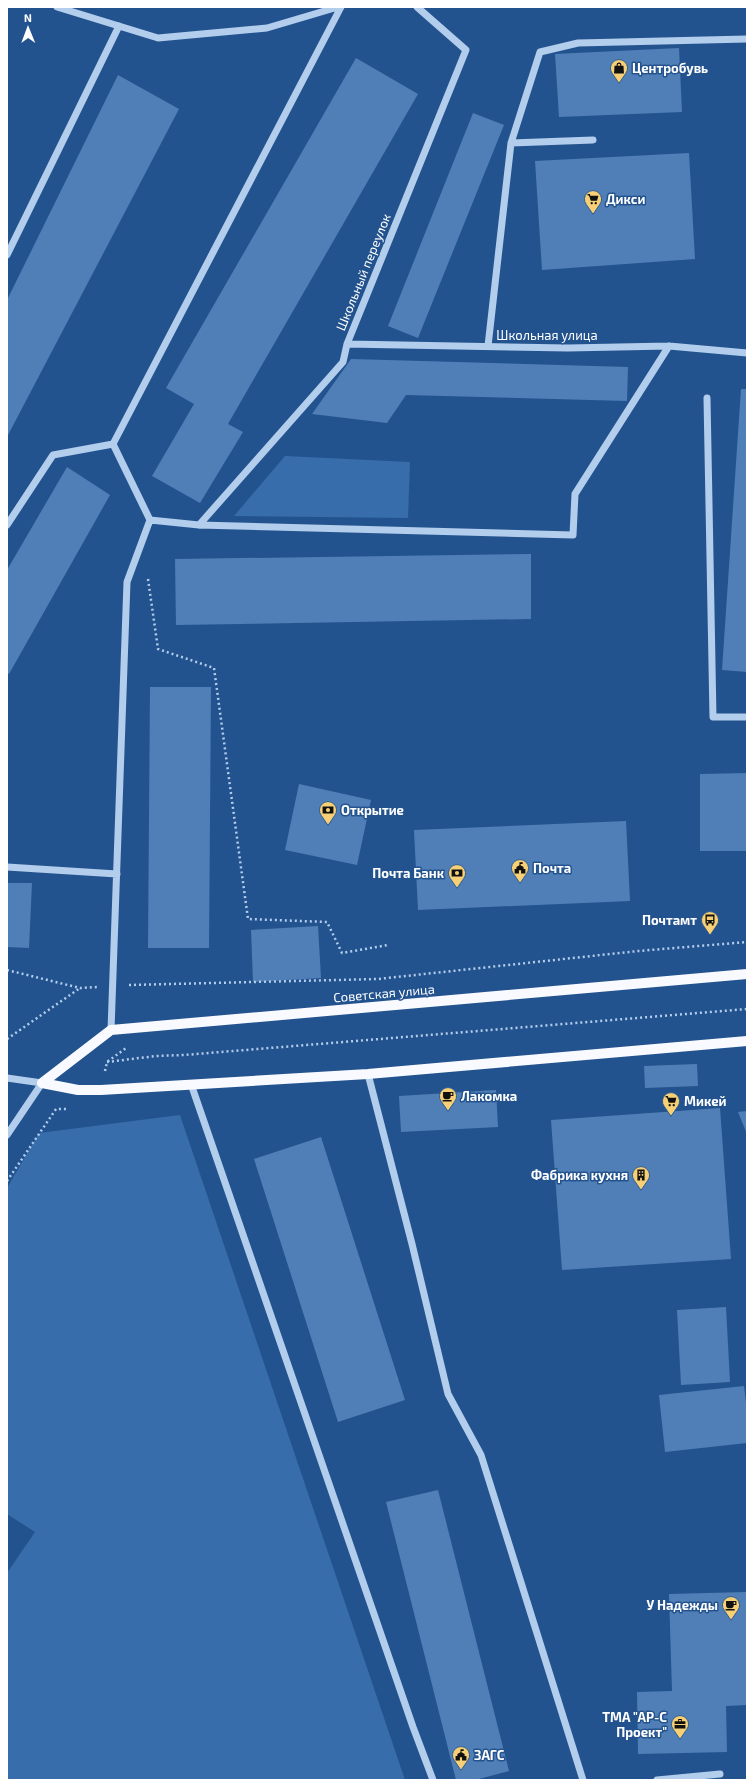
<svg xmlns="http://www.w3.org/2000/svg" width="754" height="1787" viewBox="0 0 754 1787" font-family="'Exo 2',sans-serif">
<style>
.green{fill:#376dab}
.building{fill:#507fb7}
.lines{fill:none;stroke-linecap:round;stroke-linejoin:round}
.path{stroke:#b3cdec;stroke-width:2.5;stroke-dasharray:2 3;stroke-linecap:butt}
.minor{stroke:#b3cdec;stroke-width:7}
.major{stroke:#f8faff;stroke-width:10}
.labels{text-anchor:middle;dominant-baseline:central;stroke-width:3;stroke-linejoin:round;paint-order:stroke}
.poi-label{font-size:13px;font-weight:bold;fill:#fff;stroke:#23538e;text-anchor:start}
.street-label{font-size:13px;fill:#fff;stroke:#23538e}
</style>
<rect width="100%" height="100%" fill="#23538e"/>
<path class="green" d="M285 456 410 462 408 518 234 516Z
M180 1115 405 1780H7V1573L35 1532 7 1514V1188L39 1133Z"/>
<path class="building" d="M679 48 682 112 559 117 555 54Z
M356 58 418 94 228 424 243 432 200 503 152 476 194 404 166 388Z
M118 75 179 109 7 437V300Z
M473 113 504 125 418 338 388 326Z
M689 153 695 259 542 270 535 161Z
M351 359 628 367 627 401 406 395 387 423 312 414Z
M741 389H747V672L722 670Z
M67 467 110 495 9 674 7 672V570Z
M531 554V619L176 625 175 559Z
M150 687H211L209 948H148Z
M747 773V851H700V774Z
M299 784 371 800 357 865 285 850Z
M626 821 630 901 418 910 414 830Z
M7 883H32L29 948 7 947Z
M318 926 321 978 253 982 251 930Z
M697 1064 698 1086 645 1088 644 1066Z
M496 1090 498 1127 401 1132 399 1096Z
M720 1108 731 1259 562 1270 551 1120Z
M747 1111V1134L738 1112Z
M321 1137 405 1400 338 1422 254 1159Z
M726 1307 730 1382 681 1385 677 1310Z
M744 1386 747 1411V1443L665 1452 659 1395Z
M438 1490 509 1771 475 1780H456L386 1502Z
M747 1592V1705L726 1706 727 1752 638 1754 637 1692 672 1691 669 1594Z"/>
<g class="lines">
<path class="path" d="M148 579 158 649 214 668 248 919 327 922 342 953 388 945
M7 970 80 988 97 987
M129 985 378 979 638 951 747 942
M7 1039 80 988
M107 1062 156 1056 184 1055 747 1009
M105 1071 107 1062 126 1048
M7 1181 56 1109H67"/>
<path class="minor" d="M57 7 158 38 267 28 338 7
M511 143 540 52 578 43 747 39
M7 255 119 26
M347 344 568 348 669 346 747 353
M488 346 511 143 593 140
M707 398 713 717H747
M113 444 341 7
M7 525 53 455 113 444 150 520
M199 525 343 362 347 344 466 50 417 7
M7 867 117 874
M111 1030 127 582 150 520 199 525 573 535 575 494 669 346
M368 1074 412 1244 448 1394 481 1455 583 1780
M7 1078 42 1083 7 1135
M191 1084 413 1727 433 1780
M657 1780 720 1774"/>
<path class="major" d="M42 1083 111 1030 747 974
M42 1083 78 1090H101L368 1074 747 1041"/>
</g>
<defs>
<g id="shop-pin" transform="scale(0.9)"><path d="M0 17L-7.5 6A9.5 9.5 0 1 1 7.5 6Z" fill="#f7d075" stroke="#23538e"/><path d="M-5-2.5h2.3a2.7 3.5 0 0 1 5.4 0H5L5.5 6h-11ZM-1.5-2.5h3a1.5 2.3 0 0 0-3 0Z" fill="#111"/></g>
<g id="supermarket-pin" transform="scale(0.9)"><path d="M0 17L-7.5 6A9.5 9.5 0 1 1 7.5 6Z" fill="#f7d075" stroke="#23538e"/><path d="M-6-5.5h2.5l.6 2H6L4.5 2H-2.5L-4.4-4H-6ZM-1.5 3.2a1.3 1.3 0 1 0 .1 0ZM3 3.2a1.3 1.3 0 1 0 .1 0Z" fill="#111"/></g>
<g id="bank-pin" transform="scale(0.9)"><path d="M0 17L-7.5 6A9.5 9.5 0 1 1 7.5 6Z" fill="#f7d075" stroke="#23538e"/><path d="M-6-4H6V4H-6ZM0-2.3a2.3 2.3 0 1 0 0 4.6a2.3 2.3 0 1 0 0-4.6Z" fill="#111"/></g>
<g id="civic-pin" transform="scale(0.9)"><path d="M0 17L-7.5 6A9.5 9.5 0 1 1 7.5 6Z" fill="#f7d075" stroke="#23538e"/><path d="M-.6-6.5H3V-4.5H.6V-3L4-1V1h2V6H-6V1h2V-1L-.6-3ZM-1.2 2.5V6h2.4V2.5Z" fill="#111"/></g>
<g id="bus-pin" transform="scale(0.9)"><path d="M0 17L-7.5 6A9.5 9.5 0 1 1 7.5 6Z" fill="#f7d075" stroke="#23538e"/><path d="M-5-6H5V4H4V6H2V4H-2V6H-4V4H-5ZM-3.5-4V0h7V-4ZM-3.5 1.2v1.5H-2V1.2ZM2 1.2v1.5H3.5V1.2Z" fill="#111"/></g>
<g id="cafe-pin" transform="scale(0.9)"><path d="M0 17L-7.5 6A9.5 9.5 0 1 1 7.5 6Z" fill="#f7d075" stroke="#23538e"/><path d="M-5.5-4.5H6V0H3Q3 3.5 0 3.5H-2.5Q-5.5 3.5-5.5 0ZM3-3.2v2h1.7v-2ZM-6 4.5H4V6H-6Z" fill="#111"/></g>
<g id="building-pin" transform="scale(0.9)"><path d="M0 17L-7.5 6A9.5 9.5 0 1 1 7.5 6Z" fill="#f7d075" stroke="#23538e"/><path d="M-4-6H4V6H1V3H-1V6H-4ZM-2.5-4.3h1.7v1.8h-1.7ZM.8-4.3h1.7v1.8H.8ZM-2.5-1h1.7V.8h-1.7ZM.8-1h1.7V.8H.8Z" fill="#111"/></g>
<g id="office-pin" transform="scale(0.9)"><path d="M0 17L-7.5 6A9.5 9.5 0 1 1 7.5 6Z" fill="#f7d075" stroke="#23538e"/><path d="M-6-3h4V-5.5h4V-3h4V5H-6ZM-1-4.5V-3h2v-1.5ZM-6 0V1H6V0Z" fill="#111"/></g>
</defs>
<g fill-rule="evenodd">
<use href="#shop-pin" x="619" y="68"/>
<use href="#supermarket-pin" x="593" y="199"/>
<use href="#bank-pin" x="328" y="810"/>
<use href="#civic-pin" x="520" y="868"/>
<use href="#bank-pin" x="457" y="873"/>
<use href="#bus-pin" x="710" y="920"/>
<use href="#cafe-pin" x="448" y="1096"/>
<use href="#supermarket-pin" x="671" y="1101"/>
<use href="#building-pin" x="641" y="1175"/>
<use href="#cafe-pin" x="731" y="1605"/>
<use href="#office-pin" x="680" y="1724"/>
<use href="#civic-pin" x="461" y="1755"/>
</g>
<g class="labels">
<g class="poi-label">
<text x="632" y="68">Центробувь</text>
<text x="606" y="199">Дикси</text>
<text x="341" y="810">Открытие</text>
<text x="533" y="868">Почта</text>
<text x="444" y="873" text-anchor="end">Почта Банк</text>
<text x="697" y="920" text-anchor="end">Почтамт</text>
<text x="461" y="1096">Лакомка</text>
<text x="684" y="1101">Микей</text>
<text x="628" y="1175" text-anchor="end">Фабрика кухня</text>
<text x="718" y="1605" text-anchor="end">У Надежды</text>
<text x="667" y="1717" text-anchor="end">ТМА "АР-С<tspan x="667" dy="15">Проект"</tspan></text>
<text x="474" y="1755">ЗАГС</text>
</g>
<g class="street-label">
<text transform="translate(363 272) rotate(-68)">Школьный переулок</text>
<text x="547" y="335">Школьная улица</text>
<text transform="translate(384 993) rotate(-5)">Советская улица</text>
</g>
</g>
<rect width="754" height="1787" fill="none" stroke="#ffffff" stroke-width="16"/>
<g transform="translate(28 28) rotate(359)" stroke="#23538e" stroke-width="3" paint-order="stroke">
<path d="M0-3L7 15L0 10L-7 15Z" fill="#ffffff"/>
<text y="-6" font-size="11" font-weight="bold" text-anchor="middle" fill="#ffffff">N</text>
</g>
</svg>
